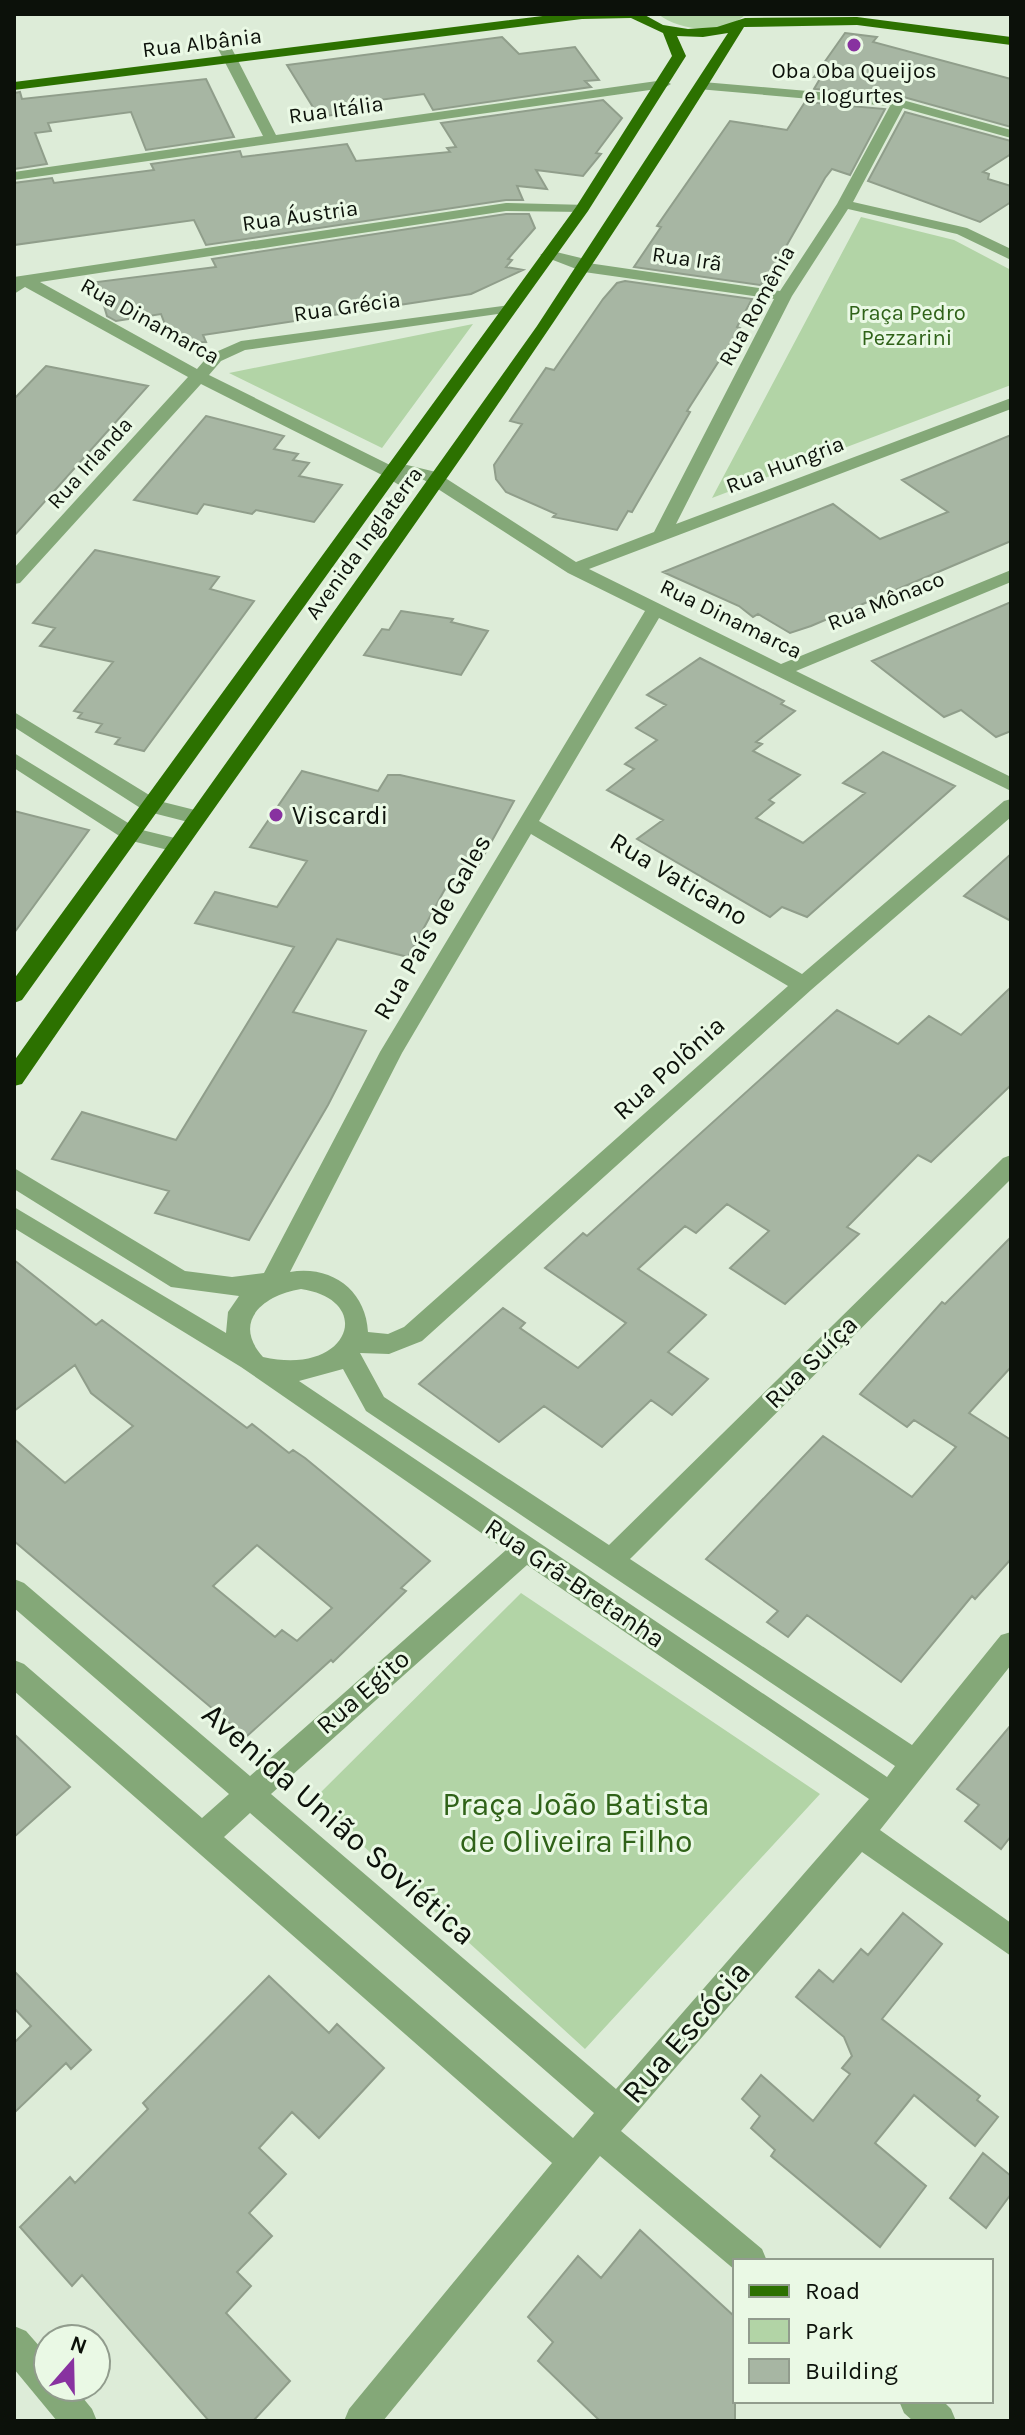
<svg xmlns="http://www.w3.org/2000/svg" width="1025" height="2435" viewBox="0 0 1025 2435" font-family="Karla,sans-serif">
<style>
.green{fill:#b2d4a6}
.building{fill:#a7b6a3;stroke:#909e8b;stroke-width:2;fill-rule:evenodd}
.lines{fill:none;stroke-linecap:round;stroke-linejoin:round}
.minor{fill:#84a878;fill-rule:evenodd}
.major{fill:#2c7100;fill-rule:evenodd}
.poi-dot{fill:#8832a0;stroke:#eaf9e5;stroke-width:3}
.labels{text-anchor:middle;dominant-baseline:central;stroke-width:6;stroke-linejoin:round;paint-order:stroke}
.far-street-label{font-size:22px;fill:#0c110a;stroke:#eaf9e5}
.far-poi-label{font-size:22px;fill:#0c110a;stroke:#eaf9e5}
.far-park-label{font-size:22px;fill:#2f6218;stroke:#eaf9e5}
.poi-label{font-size:26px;fill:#0c110a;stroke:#eaf9e5;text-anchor:start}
.street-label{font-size:26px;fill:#0c110a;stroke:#eaf9e5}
.near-park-label{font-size:32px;fill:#2f6218;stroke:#eaf9e5}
.near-street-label{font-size:32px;fill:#0c110a;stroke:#eaf9e5}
</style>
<rect width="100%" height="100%" fill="#ddecd8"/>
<path class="green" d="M658 14H746C726 35 680 32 658 14Z
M861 217 954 240 1011 270V385L712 498Z
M473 324 382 448 229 373Z
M521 1593 820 1794 585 2049 313 1800Z"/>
<path class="building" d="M845 33 877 37 873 42 1011 79V127L900 96 814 89 821 77H814Z
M502 37 519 54 575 47 599 80 585 81 591 87 433 110 424 94 364 102 368 110 319 117 287 65Z
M206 79 234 137 146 150 131 112 48 123 51 131 35 133 47 164 14 169V93L20 92 22 99Z
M603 100 622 118 596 153 601 154 583 176 536 170 547 189 517 186 523 200H506L206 245 194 220 14 245V183L52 178 54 183 154 170 151 164 240 151 242 157 347 144 356 161 450 152 447 148 456 147 441 123Z
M805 102 885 109 850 175 832 169 825 178 767 280 760 285 634 267 661 227 657 226 730 121 787 130Z
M905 112 1011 141V154L983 172 989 174 988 179 1011 186V202L980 222 868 181Z
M506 214H529L535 228 508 259 512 260 506 267 523 270 471 294 203 335 206 342 172 343 161 314 116 321 107 316 97 282 216 267 212 259Z
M625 281 752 299 737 327 740 328 687 411 690 412 632 512 628 511 617 530 553 517 556 514 506 492 496 479 494 465 522 424 510 421 546 368 554 370 603 299 617 283Z
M46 366 148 386 14 536V399Z
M206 416 284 436 274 449 298 454 293 460 309 463 299 476 342 485 314 522 256 510 252 514 204 504 197 514 134 500Z
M1011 435V541L811 626 790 633 758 614 753 617 739 606 663 572 833 504 880 539 948 512 902 480Z
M95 550 219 577 210 589 254 601 144 751 115 744 120 738 96 732 102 724 78 718 82 713 74 711 113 662 40 646 55 628 33 623Z
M1011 602V731L996 737 961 710 944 717 872 661Z
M401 611 453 619 451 622 488 631 461 675 364 655 382 629 389 630Z
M700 658 784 701 781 704 795 711 756 742 762 744 753 751 800 775 769 800 774 803 756 818 803 843 865 793 843 783 883 752 955 786 807 917 782 907 770 917 637 839 663 820 607 790 634 769 625 764 657 740 636 728 666 705 647 695Z
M302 771 378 791 388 775H400L514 801 463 893 445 889 408 957 337 939 293 1012 366 1031 328 1105 249 1240 155 1213 169 1191 52 1159 82 1112 176 1140 294 947 195 923 215 892 277 907 307 861 250 847Z
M14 811 89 830 14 933Z
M1011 854V921L964 896Z
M1011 987V1085L931 1162 918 1155 847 1227 859 1234 785 1304 730 1268 769 1231 727 1204 696 1233 685 1226 638 1269 706 1315 668 1352 708 1379 672 1415 651 1400 602 1447 544 1406 499 1442 419 1384 503 1308 525 1323 520 1328 578 1368 626 1323 545 1268 583 1233 587 1236 837 1010 898 1044 929 1016 961 1035Z
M1011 1237V1367L969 1413 1011 1440V1559L975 1599 972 1596 901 1682 807 1615 788 1637 767 1622 778 1611 706 1559 823 1436 912 1497 956 1447 914 1420 907 1427 860 1394 942 1302 945 1304Z
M14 1260 96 1325 102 1320 247 1428 252 1424 289 1453 293 1450 305 1458 430 1561 401 1588 406 1591 333 1662 331 1660 246 1737 14 1541V1439L65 1483 133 1426 91 1393 75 1365 14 1411ZM257 1545 332 1608 297 1641 282 1630 275 1637 213 1586Z
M1011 1725V1836L1001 1849 965 1821 979 1805 957 1789Z
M14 1734 70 1787 14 1837Z
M903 1913 942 1944 882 2019 980 2096 977 2100 998 2117 975 2146 914 2095 875 2143 926 2186 880 2247 771 2156 775 2150 751 2128 760 2116 742 2099 761 2075 813 2121 850 2074 842 2068 852 2056 844 2037 796 1997 819 1970 833 1982 861 1949 868 1955Z
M14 1971 91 2050 71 2069 66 2063 14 2113V2043L31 2026 14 2008Z
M269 1976 329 2033 337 2024 384 2068 319 2138 292 2112 259 2148 286 2174 249 2213 272 2236 237 2272 251 2286 226 2313 290 2381 253 2421H209L82 2275 72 2286 20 2227 70 2177 75 2183 148 2109 143 2103Z
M983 2153 1011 2176V2194L986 2228 950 2198Z
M640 2230 735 2317V2421H600L538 2361 553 2342 528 2317 578 2256 601 2278Z"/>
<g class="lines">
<path class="minor" d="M223 41 230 45 276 135 664 80 671 84 664 88 14 180V172L263 136 216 45Z
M703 82 899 99 1011 130V138L903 108 853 202 967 228 1011 249V260L957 234 848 209 792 296 676 524 1011 398V409L589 569 781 664 1011 570V582L796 671 1011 777V791L659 618 539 821 802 974 1004 801 1011 799V817L811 990 422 1341 389 1354 360 1353 384 1397 609 1545 1003 1158 1011 1155V1179L630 1559 912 1745 1001 1635 1011 1632V1665L880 1830 1011 1923V1956L862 1852 621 2131 762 2249 767 2261H735V2270L600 2156 383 2421H344L349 2409 552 2163 14 1691V1660L24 1664 202 1818 229 1794 14 1608V1579L24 1583 250 1776 506 1550 241 1367 14 1228V1207L226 1333 228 1312 239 1296 171 1287 14 1189V1168L185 1271 232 1277 264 1273 380 1052 645 611 568 573 424 480 405 475 413 483 404 488 386 477 201 384 20 583 14 584V568L188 377 25 287 14 294V277L506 203 588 205V211L583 212 506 211 40 282 197 369 209 355 241 341 517 304 519 307 511 312 245 350 221 361 209 375 394 467 407 465 436 472 576 562 654 532 774 299 584 272 540 255 548 250 581 258 588 263 780 291 837 204 890 106 698 89 696 86ZM531 834 788 986 404 1327 388 1334 368 1332C366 1290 331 1265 290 1272L402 1053ZM301 1289C376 1300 350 1377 263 1357 231 1321 264 1295 301 1289ZM343 1369 366 1411 895 1766 887 1777 299 1381ZM527 1565 869 1799 616 2089 271 1794ZM250 1813 594 2113 573 2138 224 1837Z
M14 712 159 801 203 812 206 817 196 824 145 811 14 727Z
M14 753 138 829 183 840 186 845 176 852 124 839 14 768Z
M14 2326 26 2331 48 2356V2387H74L92 2409 97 2421H57L14 2369Z
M899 2401H943L951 2409 956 2421H913L904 2413Z"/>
<path class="major" d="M559 14H643L663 25 688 29 717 27 745 18 857 17 1011 37V45L857 25 744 27C521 391 263 732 22 1084L14 1086V1061L537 326 728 33 703 37 677 36 686 56 588 211 22 1000 14 1003V979L576 207 672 56 663 33 631 18 582 19 14 90V82Z"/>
</g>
<g class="poi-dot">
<circle cx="854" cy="45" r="8"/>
<circle cx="276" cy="815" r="8"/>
</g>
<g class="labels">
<g class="far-street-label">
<text transform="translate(202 43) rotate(-7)">Rua Albânia</text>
<text transform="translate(336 110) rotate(-8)">Rua Itália</text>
<text transform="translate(300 216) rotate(-8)">Rua Áustria</text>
<text transform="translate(687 259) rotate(8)">Rua Irã</text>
<text transform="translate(757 306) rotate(-61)">Rua Romênia</text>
<text transform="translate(347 307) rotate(-8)">Rua Grécia</text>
<text transform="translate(150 321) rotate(29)">Rua Dinamarca</text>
<text transform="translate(90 463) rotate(-48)">Rua Irlanda</text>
<text transform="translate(785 465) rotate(-21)">Rua Hungria</text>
<text transform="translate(364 543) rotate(-54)">Avenida Inglaterra</text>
<text transform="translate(886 601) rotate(-22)">Rua Mônaco</text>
<text transform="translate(731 619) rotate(26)">Rua Dinamarca</text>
</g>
<g class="far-poi-label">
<text x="854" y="71">Oba Oba Queijos<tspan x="854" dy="25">e Iogurtes</tspan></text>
</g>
<g class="far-park-label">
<text x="907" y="313">Praça Pedro<tspan x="907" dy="25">Pezzarini</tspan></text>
</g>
<g class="poi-label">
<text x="292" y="815">Viscardi</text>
</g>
<g class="street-label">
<text transform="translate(679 879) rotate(31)">Rua Vaticano</text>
<text transform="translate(432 927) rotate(-60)">Rua País de Gales</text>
<text transform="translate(669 1068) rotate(-42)">Rua Polônia</text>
<text transform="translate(811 1362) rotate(-45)">Rua Suíça</text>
<text transform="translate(575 1583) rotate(34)">Rua Grã-Bretanha</text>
<text transform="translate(363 1692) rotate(-41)">Rua Egito</text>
</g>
<g class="near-park-label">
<text x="576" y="1804">Praça João Batista<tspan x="576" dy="37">de Oliveira Filho</tspan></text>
</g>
<g class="near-street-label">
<text transform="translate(339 1824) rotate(41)">Avenida União Soviética</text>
<text transform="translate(686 2032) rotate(-49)">Rua Escócia</text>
</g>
</g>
<rect width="1025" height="2435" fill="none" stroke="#0c110a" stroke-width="32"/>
<rect x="733" y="2259" width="260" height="144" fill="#eaf9e5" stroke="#919c8d" stroke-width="2"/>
<rect x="749" y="2285" width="40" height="12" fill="#2c7100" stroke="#919c8d" stroke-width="2"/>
<text x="805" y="2299" font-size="24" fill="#0c110a">Road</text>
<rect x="749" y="2319" width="40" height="24" fill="#b2d4a6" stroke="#919c8d" stroke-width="2"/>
<text x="805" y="2339" font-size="24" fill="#0c110a">Park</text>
<rect x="749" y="2359" width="40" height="24" fill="#a7b6a3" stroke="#919c8d" stroke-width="2"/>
<text x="805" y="2379" font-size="24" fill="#0c110a">Building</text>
<g transform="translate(72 2363) rotate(20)"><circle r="38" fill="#eaf9e5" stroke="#919c8d" stroke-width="2"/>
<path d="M0-6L14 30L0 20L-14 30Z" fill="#8832a0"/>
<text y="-12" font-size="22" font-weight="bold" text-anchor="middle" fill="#0c110a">N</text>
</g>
</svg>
